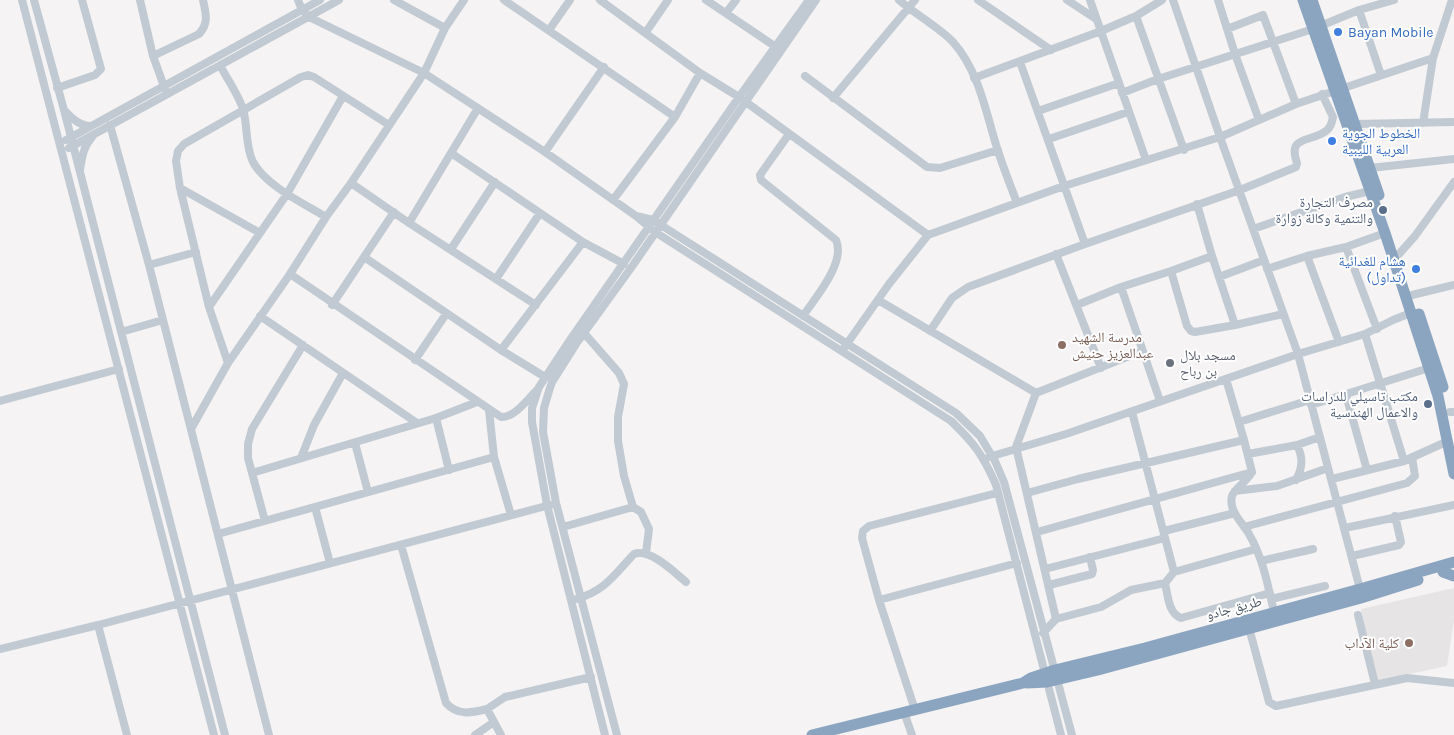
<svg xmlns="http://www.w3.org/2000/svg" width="1454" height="735" viewBox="0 0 1454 735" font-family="Karla,'Noto Naskh Arabic',sans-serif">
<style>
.education{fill:#e6e4e5}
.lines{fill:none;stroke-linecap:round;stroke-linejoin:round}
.minor{stroke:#c1cad2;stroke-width:8}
.highway{stroke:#8ba5c1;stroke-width:11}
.shop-dot{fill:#3f7fe0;stroke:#fff;stroke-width:2}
.service-dot{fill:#5c6f8a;stroke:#fff;stroke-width:2}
.education-dot{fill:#8d6e63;stroke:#fff;stroke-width:2}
.worship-dot{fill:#6b7280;stroke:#fff;stroke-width:2}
.labels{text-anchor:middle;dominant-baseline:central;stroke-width:4;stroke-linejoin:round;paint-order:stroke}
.shop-label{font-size:14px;fill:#366cbe;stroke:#fff;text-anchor:start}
.service-label{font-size:14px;fill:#4e5e75;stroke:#fff;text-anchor:end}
.education-label{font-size:14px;fill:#785e54;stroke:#fff;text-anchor:start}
.worship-label{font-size:14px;fill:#5b616d;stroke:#fff;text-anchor:start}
.street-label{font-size:14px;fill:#4a5661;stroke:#fff}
</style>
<rect width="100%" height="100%" fill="#f5f3f3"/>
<path class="education" d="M1454 588V620L1447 666 1377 681 1361 609Z"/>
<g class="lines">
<path class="minor" d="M22 0 214 735
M34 0 64 110 225 735
M140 0 153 56 165 89
M298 0 302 10 309 17 424 73 545 152 636 216 655 232 951 421C974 443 983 455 996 485L1061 735
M394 0 445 28
M504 0 675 117
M600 0 700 73 739 97 928 235
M706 0 779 49
M899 0C915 14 940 28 953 42 979 71 986 113 997 148 1003 167 1010 184 1017 203
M978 0 1051 50
M1067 0 1096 19
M1090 0 1146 160
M1173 0 1220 137 1298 354 1360 589
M1218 0 1235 54 1259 120
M1359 10 1381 75
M726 13 736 0
M1136 16 1184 150
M1227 29 1263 15 1296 104
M549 30 570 0
M646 32 668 0
M153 56 199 34C209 23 206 14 203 0
M1020 62 1085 244
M220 65C227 79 238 94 243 109 248 126 245 146 253 162 266 186 303 203 326 217
M805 76 927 167 940 168 998 150
M974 78 1101 31 1136 16 1162 0
M57 88 95 75 101 69 82 0
M1122 93 1158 79 1313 29 1359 10 1394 0
M343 96 287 194 209 307 228 363 290 274 326 217 351 183 424 73 445 28 464 0
M833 98 915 0
M64 110C72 118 79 126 91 126
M1038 111 1119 83
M1423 123 1433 58 1452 0
M1355 124 1454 122
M110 125 149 265 269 735
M789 134 760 175 761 180 836 240C846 263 815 298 803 316
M1049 139 1128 112
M66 140 320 0
M69 148 339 0
M545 152 604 67
M451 153 583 242 624 264
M1370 168 1454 159
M80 170C82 158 83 147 92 137
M351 183 409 223 536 305
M180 188 260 233
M613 200 675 117 700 73
M636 216 653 220 956 413 980 436 995 461 1004 482 1072 735
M409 223 478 108
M1253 229 1345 197 1370 191
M1346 247 1377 329
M451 249 495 182
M1056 254 1101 368
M1399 254 1415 236 1454 182
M1307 256 1339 342
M364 257 501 350 545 377
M149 265 196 252
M1267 269 1307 256 1346 247 1385 233
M1171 271 1187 326 1191 331 1195 332 1235 325 1212 256 1197 204
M290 274 501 417C514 418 527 400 536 391
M1219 277 1264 260
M496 279 540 213
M1121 287 1160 401
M1412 295 1454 285
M878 300 1036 393 1016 447 1056 619
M332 305 394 212
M1077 305 1121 287 1171 271 1212 256
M209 307 180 188 176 161 178 151 184 144 301 77 308 75 314 77 389 125
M260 316 417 423
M1235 325 1283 314
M930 331 952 298 968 287 1085 244 1240 190 1296 167 1297 163C1287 135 1310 143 1326 131 1331 128 1332 122 1333 117L1322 94
M121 332 163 320
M584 333 619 373 624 384 618 417V441L624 476 633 507 641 512 649 529 646 553
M1365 334 1404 461
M844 348 889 284 928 235 1064 186 1220 137 1296 104 1433 58
M501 350 583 242
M415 360 446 314
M1226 379 1244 440 1252 472C1247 481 1235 488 1232 496 1228 511 1243 523 1249 534 1263 558 1268 586 1274 612
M1036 393 1142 351
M1346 395 1367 470
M0 401 119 369
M1311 405 1429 368
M489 410 494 457 511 515
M1132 412 1174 572 1256 549
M1450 412H1454
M436 418 449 470
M1239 422 1310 400
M191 429 228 363
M355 443 368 492
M1248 454 1297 445 1320 437
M989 457 1066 434 1298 354 1365 334 1393 320 1413 312
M301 458 314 425 343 373
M252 473 436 418 477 402
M1332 479 1404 461 1448 441
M1296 480C1303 467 1303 457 1297 445
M1235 491 1277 486 1328 468
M1027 493 1078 479 1244 440
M315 507 330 563
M265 521 248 458V444L252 429 303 345
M563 527 633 507
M1244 527 1407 483 1415 476 1412 457
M1345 528 1454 505
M1164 531 1235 513
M1037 532 1252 472
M218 534 494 457
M401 545 446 703C458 716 471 713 487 709L501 735
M1352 556 1399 545 1401 542 1395 516
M1261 561 1313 549
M1045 569 1165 538
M1174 572 1165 583C1168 595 1168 613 1181 618L1270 593
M1049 585 1092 574 1093 570 1090 557
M576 599C605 591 614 575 634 554 650 548 674 572 686 582
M1271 599 1325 586
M879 600 1017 563
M1358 615 1375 684
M1249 628 1269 702 1276 706 1407 678 1454 683
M1043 633 1056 619 1101 607 1131 590 1165 583
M0 649 98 625
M487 709 505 697 591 677
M915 710 879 600 862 538 863 531 869 526 997 493
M904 712 912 735
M127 735 98 625 550 505
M475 735 494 722
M605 735 547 505 532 422V408L539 387 570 340 739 97 809 0
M617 735 556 503 543 432 544 408 549 391 552 382 576 344 631 268 816 0"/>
<path class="highway" d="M1303 0 1385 233 1438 396 1454 474
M1312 0 1379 195
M1419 314 1443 387
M1443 572 1454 576
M1027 683 1047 682 1098 670 1361 598 1418 580
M812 735 1023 683 1031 678 1055 670 1145 648 1360 589 1454 562"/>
</g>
<g class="shop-dot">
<circle cx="1338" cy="32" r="5"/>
<circle cx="1332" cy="141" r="5"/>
<circle cx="1416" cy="269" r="5"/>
</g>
<g class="service-dot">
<circle cx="1383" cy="210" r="5"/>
<circle cx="1428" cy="404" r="5"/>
</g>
<g class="education-dot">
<circle cx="1062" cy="345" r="5"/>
<circle cx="1409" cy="643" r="5"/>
</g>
<circle class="worship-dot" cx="1170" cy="363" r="5"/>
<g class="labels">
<g class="shop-label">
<text x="1348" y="32">Bayan Mobile</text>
<text x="1342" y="133">الخطوط الجوية<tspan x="1342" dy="16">العربية الليبية</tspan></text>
<text x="1406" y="261" text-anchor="end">هشام للغدائية<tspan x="1406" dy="16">(تداول)</tspan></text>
</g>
<g class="service-label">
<text x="1373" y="202">مصرف التجارة<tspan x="1373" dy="16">والتنمية وكالة زوارة</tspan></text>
<text x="1418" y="396">مكتب تاسيلي للدراسات<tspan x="1418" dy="16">والاعمال الهندسية</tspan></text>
</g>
<g class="education-label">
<text x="1072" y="337">مدرسة الشهيد<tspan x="1072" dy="16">عبدالعزيز حنيش</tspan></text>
<text x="1399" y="643" text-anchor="end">كلية الآداب</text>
</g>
<g class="worship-label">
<text x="1180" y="355">مسجد بلال<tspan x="1180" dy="16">بن رباح</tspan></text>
</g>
<g class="street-label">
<text transform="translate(1234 608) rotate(-15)">طريق جادو</text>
</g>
</g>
</svg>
